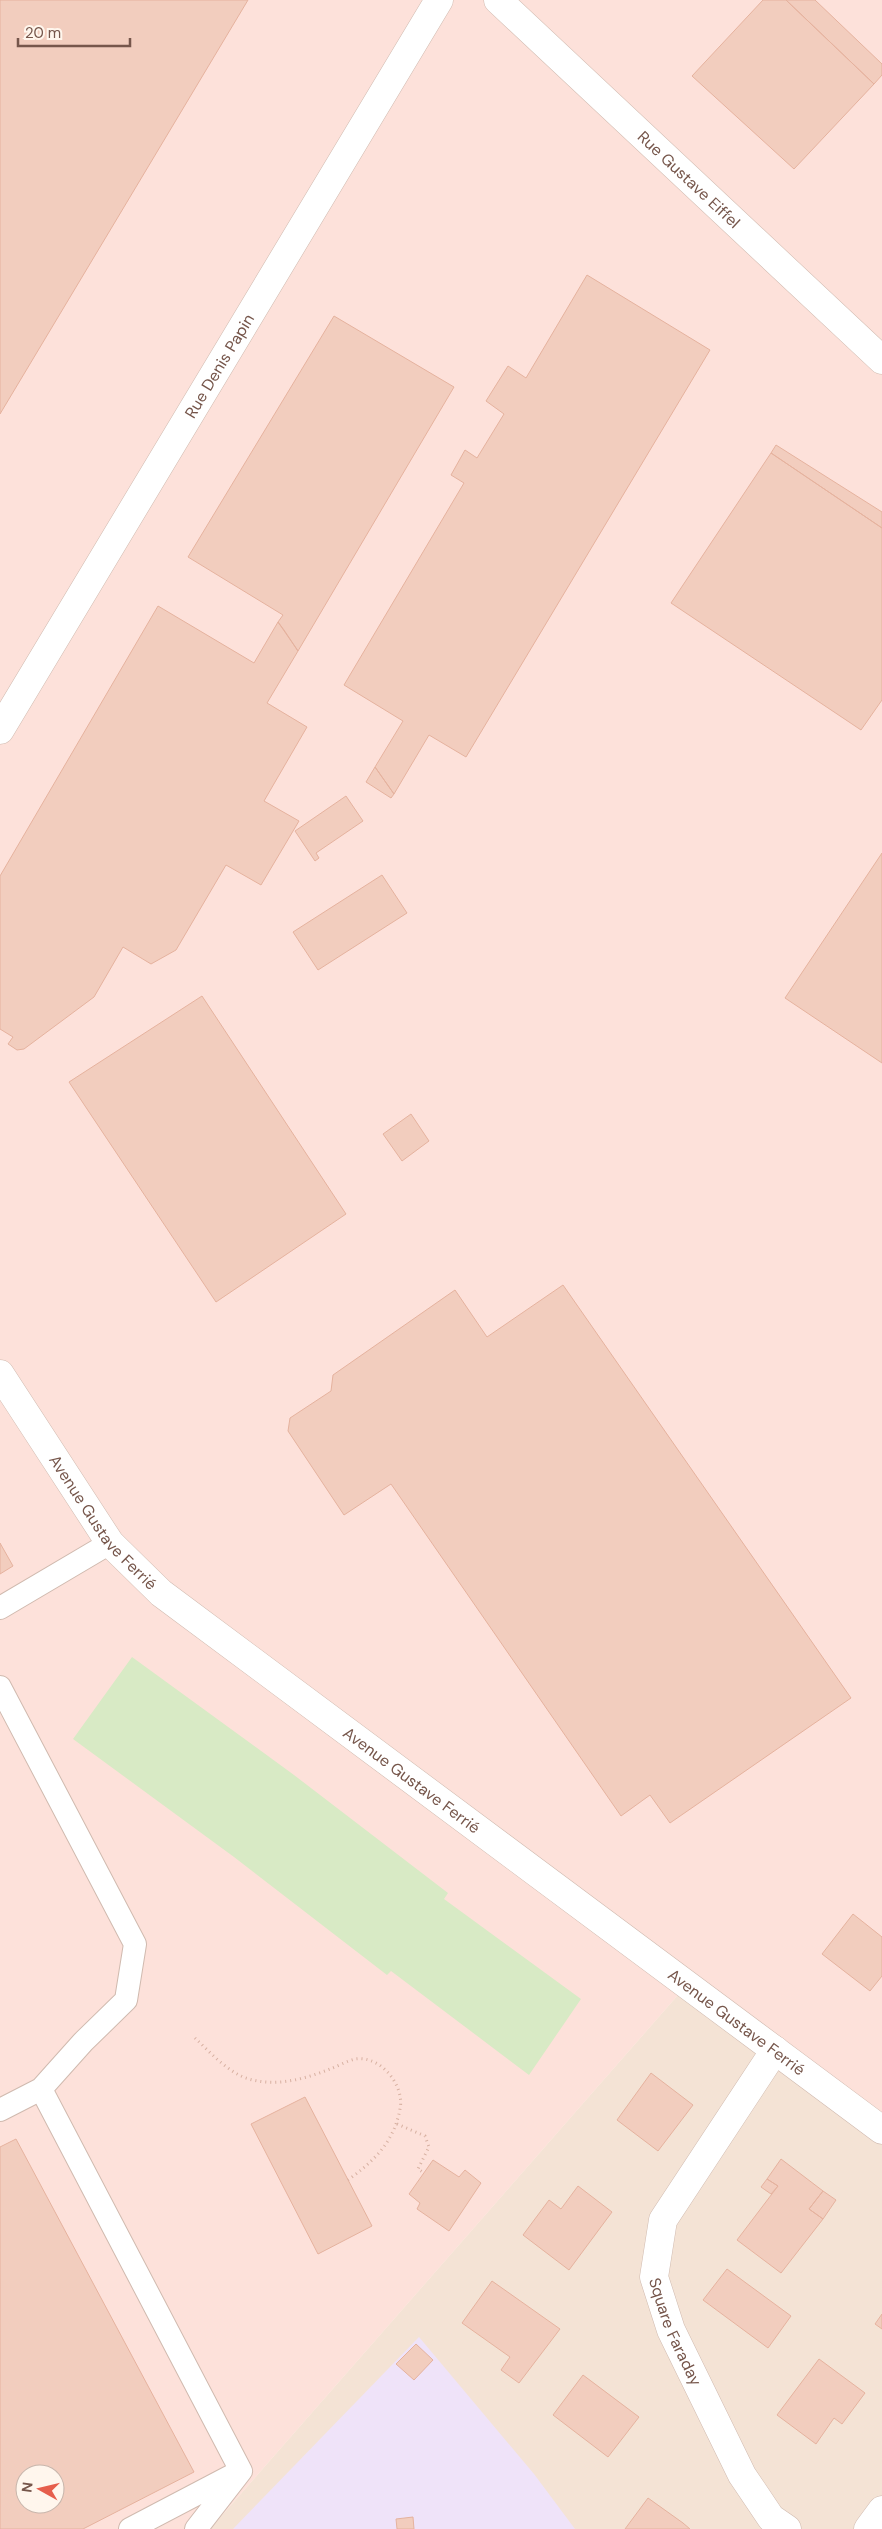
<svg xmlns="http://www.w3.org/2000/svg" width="882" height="2529" viewBox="0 0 882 2529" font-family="'DM Sans',sans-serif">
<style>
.residential{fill:#f4e3d5}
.commercial{fill:#fde1da;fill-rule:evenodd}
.education{fill:#efe3f9}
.green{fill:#d8eac5}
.building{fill:#f2cdbe;stroke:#e5b29e;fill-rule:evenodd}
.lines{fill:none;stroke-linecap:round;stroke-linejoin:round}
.lane-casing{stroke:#d0baaf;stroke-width:24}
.street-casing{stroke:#d0baaf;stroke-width:29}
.path{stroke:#d7b0a1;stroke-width:3;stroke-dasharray:1 4;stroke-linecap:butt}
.lane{stroke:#fff;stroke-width:22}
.street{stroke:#fff;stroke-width:28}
.labels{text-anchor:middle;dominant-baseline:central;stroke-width:4.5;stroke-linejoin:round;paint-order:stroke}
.street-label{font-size:16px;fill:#76564b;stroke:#fff6ed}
</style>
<rect width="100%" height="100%" fill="#fcf2e6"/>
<path class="residential" d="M678 1995 882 2140V2529H210Z"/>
<path class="commercial" d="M0 0H882V2140L678 1995 210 2529H0ZM25 2474H55V2504H25Z"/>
<path class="education" d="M419 2337 534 2474 575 2529H233Z"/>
<path class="green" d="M132 1657 294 1775 448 1893 444 1899 581 1999 529 2075 391 1971 387 1975 234 1857 73 1739Z"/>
<path class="building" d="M0 0H248L0 414Z
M763 0H786L874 84 794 169 692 76Z
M786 0H815L882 64V75L874 84Z
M587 275 710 350 466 757 429 735 394 794 375 767 403 721 344 685 464 483 451 475 465 450 477 458 504 414 486 401 508 366 526 378Z
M334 316 454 387 298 651 278 622 283 615 188 557Z
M776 445 882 512V528L771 453Z
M771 453 882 528V700L861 730 671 603Z
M158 606 254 663 278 622 284 630 298 651 267 703 307 727 264 801 299 821 261 885 226 865 176 950 151 964 123 947 94 997 24 1049 17 1050 8 1044 13 1037 0 1029V876Z
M375 767 394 794 391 798 366 782Z
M346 796 363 821 316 853 319 858 315 861 295 831Z
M882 853V1063L785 998Z
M382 875 407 913 318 970 293 932Z
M202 996 346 1214 216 1302 69 1082Z
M411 1114 429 1141 402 1161 383 1134Z
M563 1285 851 1698 670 1823 650 1795 621 1816 391 1484 344 1515 288 1431 290 1418 331 1391 333 1375 455 1290 487 1337Z
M0 1543 13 1566 0 1574Z
M853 1914 882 1937V1976L870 1991 822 1954Z
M651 2073 693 2105 658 2151 617 2120Z
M305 2097 372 2226 318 2254 251 2124Z
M16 2139 194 2472 83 2529H0V2147ZM25 2474H55V2504H25Z
M781 2159 823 2191 809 2209 823 2219 781 2273 737 2240 778 2186 767 2179Z
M433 2160 459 2177 465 2170 481 2183 449 2231 417 2209 420 2203 409 2194Z
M767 2179 778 2186 771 2194 761 2187Z
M578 2186 612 2212 569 2270 523 2235 549 2200 561 2209Z
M823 2191 836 2200 823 2219 809 2209Z
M727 2269 791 2316 768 2348 703 2300Z
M492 2281 560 2329 519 2383 501 2370 510 2357 462 2323Z
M882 2314V2329L875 2324Z
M416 2344 433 2360 414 2380 396 2364Z
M819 2359 865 2393 842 2424 834 2418 816 2444 777 2415Z
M583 2375 639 2417 608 2457 553 2415Z
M648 2498 683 2523 690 2529H625Z
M413 2517 414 2529H397L396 2519Z"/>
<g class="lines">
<g class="lane-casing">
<path id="lane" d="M0 1608 110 1543
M0 1687 135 1944 126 2000 83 2042 41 2089 241 2471 196 2529
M0 2110 41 2089
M130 2529 233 2475"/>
</g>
<g class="street-casing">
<g id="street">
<path id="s1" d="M498 0 882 360"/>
<path id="s2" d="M0 730 439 0"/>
<path id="s3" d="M0 1374 110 1543 161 1593 882 2130"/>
<path id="s4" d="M775 2050 663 2220 654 2277 671 2330 742 2475 771 2518 787 2529"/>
<path d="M868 2529 882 2510"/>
</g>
</g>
<path class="path" d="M195 2038C210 2052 228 2073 249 2079 276 2087 305 2079 330 2069 338 2066 347 2061 355 2059 381 2055 405 2086 400 2109 394 2142 374 2161 348 2180
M397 2124 425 2136 429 2147 418 2169 424 2173"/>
<use href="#lane" class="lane"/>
<use href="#street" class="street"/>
</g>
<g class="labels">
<g class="street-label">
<text stroke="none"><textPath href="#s1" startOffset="262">Rue Gustave Eiffel</textPath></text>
<text stroke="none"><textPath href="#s2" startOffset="425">Rue Denis Papin</textPath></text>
<text stroke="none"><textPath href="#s3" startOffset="181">Avenue Gustave Ferrié</textPath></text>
<text stroke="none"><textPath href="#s3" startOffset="586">Avenue Gustave Ferrié</textPath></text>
<text stroke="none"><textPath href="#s3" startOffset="991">Avenue Gustave Ferrié</textPath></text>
<text stroke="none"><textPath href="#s4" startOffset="320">Square Faraday</textPath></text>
</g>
</g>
<g transform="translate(40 2489) rotate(278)"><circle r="24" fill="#fff6ed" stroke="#c8b6ac"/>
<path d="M0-4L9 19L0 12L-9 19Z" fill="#e65e4c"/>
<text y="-8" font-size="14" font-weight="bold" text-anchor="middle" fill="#76564b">N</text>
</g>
<path d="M18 38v8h112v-8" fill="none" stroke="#76564b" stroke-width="2.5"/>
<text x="25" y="38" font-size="15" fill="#76564b" stroke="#fff6ed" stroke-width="4" paint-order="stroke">20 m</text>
</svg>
